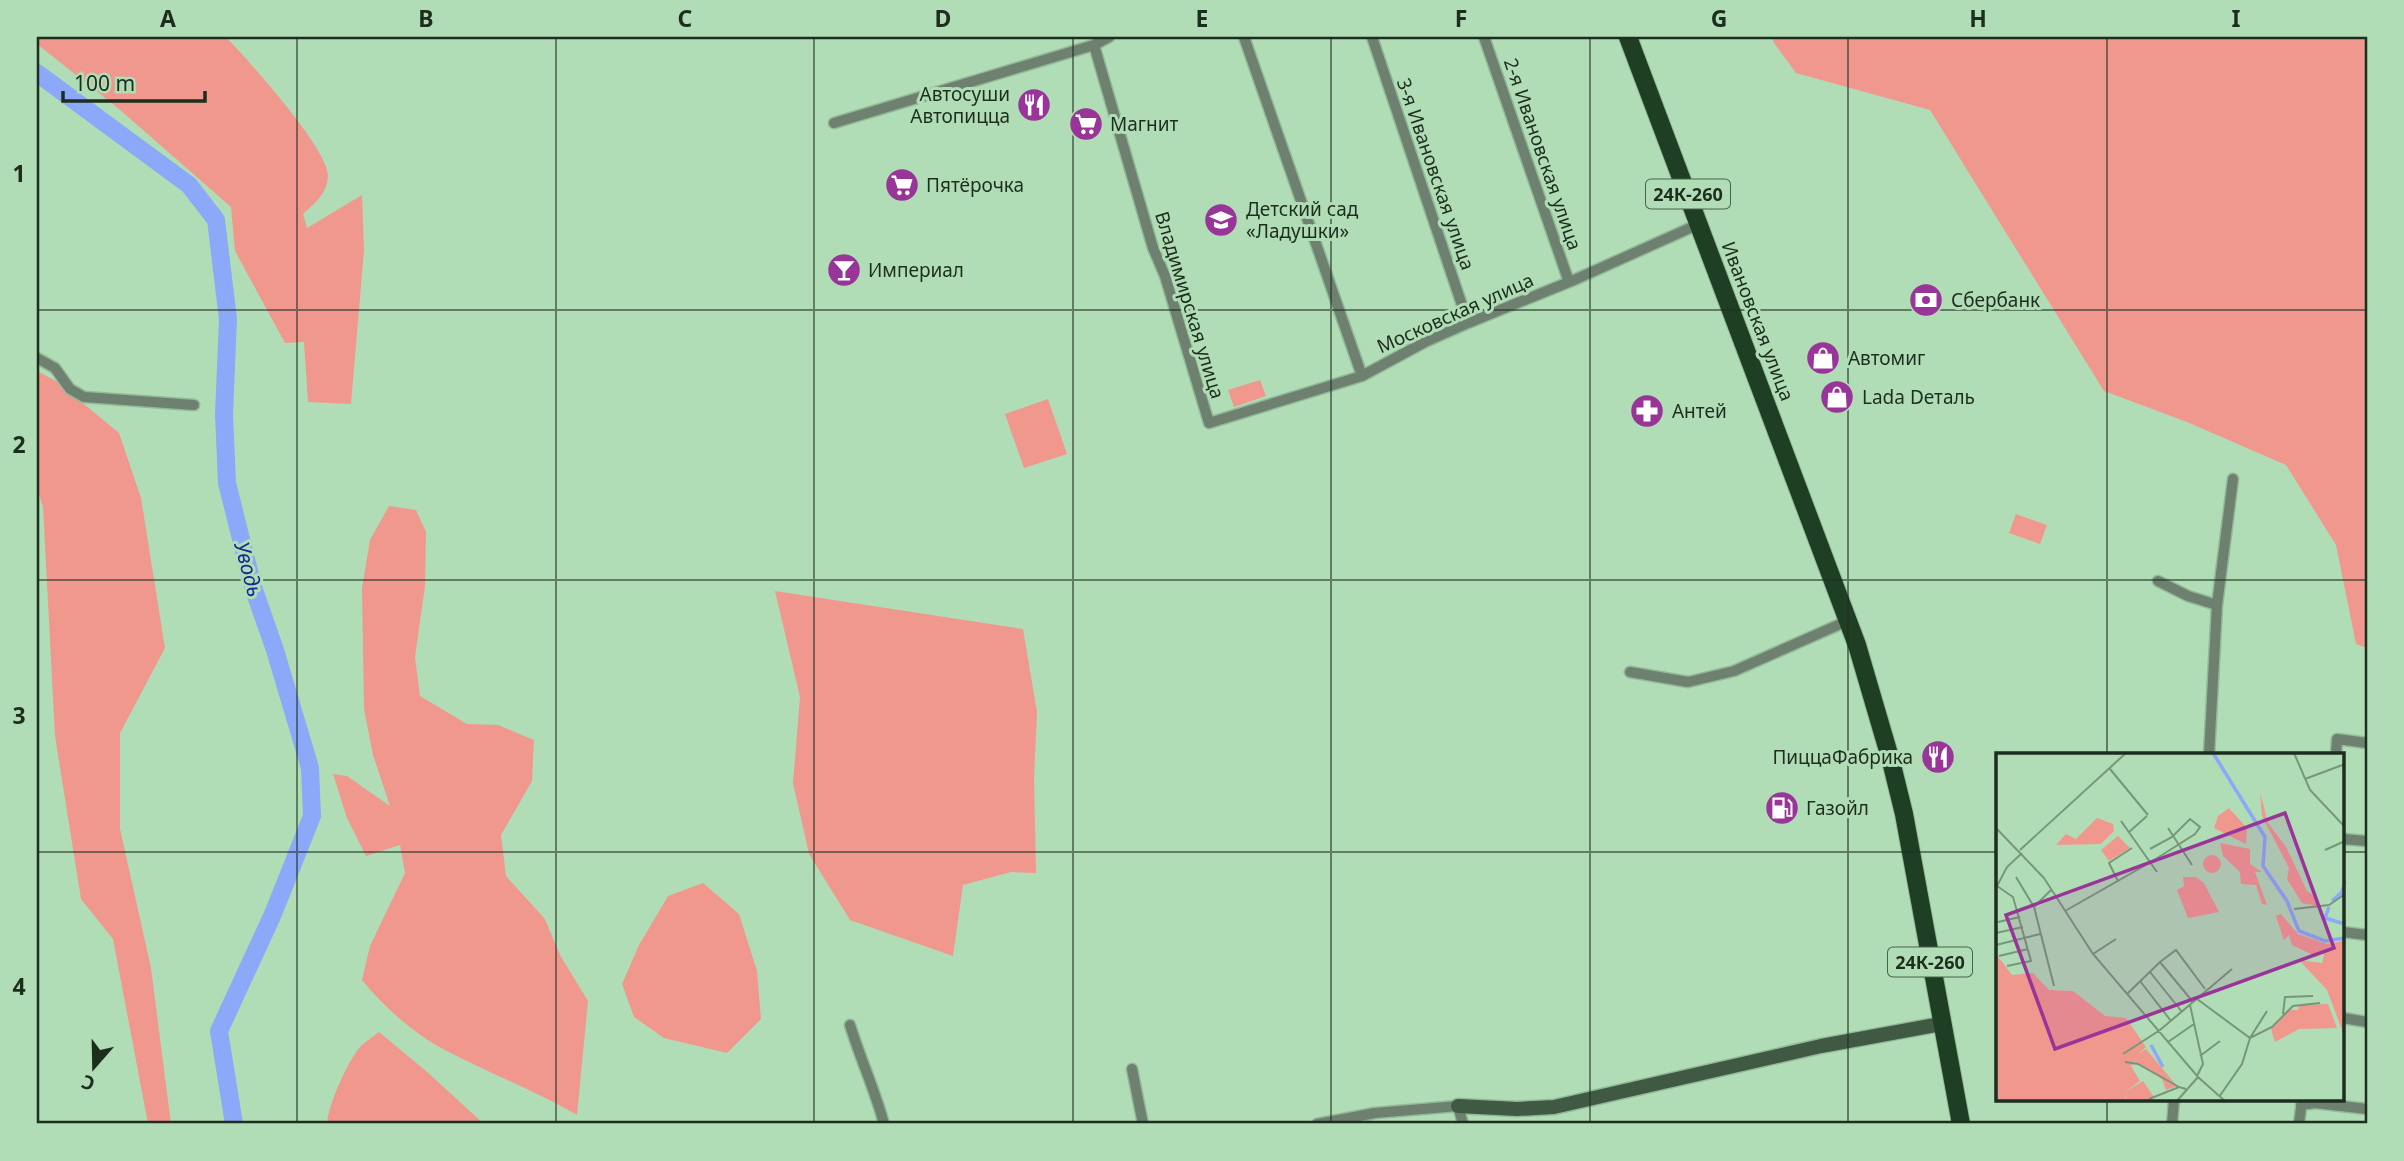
<svg xmlns="http://www.w3.org/2000/svg" width="2404" height="1161" viewBox="0 0 2404 1161" font-family="'Noto Sans',sans-serif">
<style>
.green{fill:#f0988d}
.lines{fill:none;stroke-linecap:round;stroke-linejoin:round}
.river{stroke:#8ba9f8;stroke-width:18}
.street-casing{stroke:#93ba98;stroke-width:13}
.secondary-casing{stroke:#93ba98;stroke-width:17}
.primary-casing{stroke:#93ba98;stroke-width:20}
.street{stroke:#6e8070;stroke-width:10}
.secondary{stroke:#405943;stroke-width:14}
.primary{stroke:#1f3f24;stroke-width:18}
.grid{fill:none;stroke:#1d2e1f;stroke-width:2;stroke-opacity:0.55}
.labels{text-anchor:middle;dominant-baseline:central;stroke-width:6;stroke-linejoin:round;paint-order:stroke}
.shield{fill:#b1ddb6;stroke:#49624c;stroke-width:2}
.shield-label{font-size:18px;font-weight:bold;fill:#1d2e1f}
.poi-label{font-size:19px;fill:#1d2e1f;stroke:#b1ddb6;text-anchor:start}
.street-label{font-size:19px;fill:#1d2e1f;stroke:#b1ddb6}
.water-label{font-size:21px;font-style:italic;fill:#172796;stroke:#b1ddb6}
.inset-river{fill:none;stroke:#8ba9f8;stroke-width:3.5}
.inset-road{fill:none;stroke:#76977a;stroke-width:2}
.view{fill:#993499;fill-opacity:0.15;stroke:#993499;stroke-width:3.5}
.inset-edge{fill:none;stroke:#1d2e1f;stroke-width:3.5}
.neatline{fill:none;stroke:#1d2e1f;stroke-width:2.5}
.grid-label{font-size:23px;text-anchor:middle;font-weight:bold;fill:#1d2e1f}
</style>
<rect width="100%" height="100%" fill="#b1ddb6"/>
<path class="green" d="M37 37H226C247 59 327 147 328 175 328 193 315 203 303 214L307 228 362 195 364 250 351 404 308 402 304 342 285 343 235 251 231 207 119 109 37 44Z
M1772 37H2367V648L2356 644 2336 545 2286 465 2187 422 2104 391 1930 110 1796 73 1774 43Z
M37 371 56 381 119 433 141 498 165 648 120 733V829L151 968 171 1124H148L113 939 81 899 55 736 43 507 37 489Z
M1260 380 1266 396 1234 407 1228 390Z
M1048 399 1067 454 1024 468 1005 414Z
M389 506 416 510 426 532 425 586 415 657 420 696 467 724 498 725 534 740 532 781 501 835 506 876 545 919 560 955 588 1001 577 1115C534 1090 488 1073 445 1050 413 1033 385 1008 362 980L370 946 405 873 400 845 366 856 347 818 333 774 347 776 390 806 373 755 364 709 362 588 370 540Z
M2016 514 2047 525 2040 544 2009 533Z
M775 591 1023 629 1037 712 1034 779 1036 873 1011 872 963 885 953 956 850 920 809 854 793 783 800 697Z
M703 883 739 914 757 971 761 1019 727 1053 664 1038 634 1017 622 984 639 945 668 896Z
M379 1032 426 1071 484 1124H327C327 1107 349 1058 361 1046 366 1041 373 1037 379 1032Z"/>
<g class="lines">
<path class="river" d="M37 73 189 185 216 220 228 319 224 414 227 483 253 587 275 650 310 768 312 816 273 914 219 1031 234 1124"/>
<g class="street-casing">
<path id="street" d="M1244 37 1362 376 1425 342 1468 323 1574 280 1699 224
M1372 37 1468 323
M1484 37 1569 282
M1094 45 1153 248 1165 276 1209 423 1362 376
M834 123 1094 45 1109 37
M37 358 55 368 70 389 84 397 194 405
M2158 581 2188 596 2217 605
M1630 672 1688 682 1734 671 1845 622
M2209 755 2217 605 2233 479
M2336 755 2337 739 2367 743
M2343 839 2367 841
M2343 932 2367 935
M2343 1018 2367 1022
M850 1025C860 1058 875 1090 884 1124
M1132 1069 1143 1124
M2301 1105 2315 1103 2367 1109
M1317 1124 1375 1113 1458 1106 1463 1124
M2172 1124 2174 1100
M2299 1124 2302 1100"/>
</g>
<g class="secondary-casing">
<path id="secondary" d="M1458 1106 1517 1109 1554 1107 1821 1046 1941 1024"/>
</g>
<g class="primary-casing">
<path id="primary" d="M1628 37 1857 645 1891 761 1904 814 1961 1124"/>
</g>
<use href="#street" class="street"/>
<use href="#secondary" class="secondary"/>
<use href="#primary" class="primary"/>
</g>
<path class="grid" d="M297 37V1124M556 37V1124M814 37V1124M1073 37V1124M1331 37V1124M1590 37V1124M1848 37V1124M2107 37V755M37 310H2367M37 580H2367M37 852H1998M2343 852H2367M2107 1100V1124"/>
<defs>
<g id="restaurant-disc" transform="scale(1.75)"><circle r="9.5" fill="#993499" stroke="#b1ddb6"/><path d="M-5-6h1v4h1v-4h1v4h1v-4h1v5L-1.5 .5V6h-2V.5L-5-1ZM5-6V6H3V1.5H1.5Q1.5-4 5-6Z" fill="#fff"/></g>
<g id="supermarket-disc" transform="scale(1.75)"><circle r="9.5" fill="#993499" stroke="#b1ddb6"/><path d="M-6-5.5h2.5l.6 2H6L4.5 2H-2.5L-4.4-4H-6ZM-1.5 3.2a1.3 1.3 0 1 0 .1 0ZM3 3.2a1.3 1.3 0 1 0 .1 0Z" fill="#fff"/></g>
<g id="school-disc" transform="scale(1.75)"><circle r="9.5" fill="#993499" stroke="#b1ddb6"/><path d="M0-5L7-2L0 1L-7-2ZM-4 1L0 2.5L4 1V4Q0 6-4 4Z" fill="#fff"/></g>
<g id="bar-disc" transform="scale(1.75)"><circle r="9.5" fill="#993499" stroke="#b1ddb6"/><path d="M-6-5H6L.8 .8V4.5H3.5V6h-7V4.5H-.8V.8Z" fill="#fff"/></g>
<g id="bank-disc" transform="scale(1.75)"><circle r="9.5" fill="#993499" stroke="#b1ddb6"/><path d="M-6-4H6V4H-6ZM0-2.3a2.3 2.3 0 1 0 0 4.6a2.3 2.3 0 1 0 0-4.6Z" fill="#fff"/></g>
<g id="shop-disc" transform="scale(1.75)"><circle r="9.5" fill="#993499" stroke="#b1ddb6"/><path d="M-5-2.5h2.3a2.7 3.5 0 0 1 5.4 0H5L5.5 6h-11ZM-1.5-2.5h3a1.5 2.3 0 0 0-3 0Z" fill="#fff"/></g>
<g id="pharmacy-disc" transform="scale(1.75)"><circle r="9.5" fill="#993499" stroke="#b1ddb6"/><path d="M-2-6h4v4h4v4h-4v4h-4v-4h-4v-4h4Z" fill="#fff"/></g>
<g id="fuel-disc" transform="scale(1.75)"><circle r="9.5" fill="#993499" stroke="#b1ddb6"/><path d="M-5.5-6h7V0h2V4h1.3V-2.5L3-4.5l.8-.8L6-3V5H2.5V1h-1V6h-7ZM-4.2-4.7v3.2H.2V-4.7Z" fill="#fff"/></g>
</defs>
<g fill-rule="evenodd">
<use href="#restaurant-disc" x="1034" y="105"/>
<use href="#supermarket-disc" x="1086" y="124"/>
<use href="#supermarket-disc" x="902" y="185"/>
<use href="#school-disc" x="1221" y="220"/>
<use href="#bar-disc" x="844" y="270"/>
<use href="#bank-disc" x="1926" y="300"/>
<use href="#shop-disc" x="1823" y="358"/>
<use href="#shop-disc" x="1837" y="397"/>
<use href="#pharmacy-disc" x="1647" y="411"/>
<use href="#restaurant-disc" x="1938" y="757"/>
<use href="#fuel-disc" x="1782" y="808"/>
</g>
<g class="labels">
<g class="shield">
<rect x="1646" y="179.5" width="84" height="29" rx="5"/>
<rect x="1888" y="947.5" width="84" height="29" rx="5"/>
</g>
<g class="shield-label">
<text x="1688" y="194">24К-260</text>
<text x="1930" y="962">24К-260</text>
</g>
<g class="poi-label">
<text x="1010" y="94" text-anchor="end">Автосуши<tspan x="1010" dy="22">Автопицца</tspan></text>
<text x="1110" y="124">Магнит</text>
<text x="926" y="185">Пятёрочка</text>
<text x="1246" y="209">Детский сад<tspan x="1246" dy="22">«Ладушки»</tspan></text>
<text x="868" y="270">Империал</text>
<text x="1951" y="300">Сбербанк</text>
<text x="1848" y="358">Автомиг</text>
<text x="1862" y="397">Lada Dеталь</text>
<text x="1672" y="411">Антей</text>
<text x="1913" y="757" text-anchor="end">ПиццаФабрика</text>
<text x="1806" y="808">Газойл</text>
</g>
<g class="street-label">
<text transform="translate(1543 154) rotate(71)">2-я Ивановская улица</text>
<text transform="translate(1436 174) rotate(71)">3-я Ивановская улица</text>
<text transform="translate(1190 305) rotate(73)">Владимирская улица</text>
<text transform="translate(1455 313) rotate(-24)">Московская улица</text>
<text transform="translate(1758 321) rotate(69)">Ивановская улица</text>
</g>
<g class="water-label">
<text transform="translate(249 569) rotate(75)">Уводь</text>
</g>
</g>
<g transform="translate(1996 753)">
<rect width="348" height="348" fill="#b1ddb6"/>
<path d="M264 39 272 70 290 94 311 138 322 145V153L306 150 291 126 293 115 266 63ZM233 55 251 75 250 91 218 75 222 63ZM101 65 117 71 118 78 105 91 60 92 70 81 80 86ZM122 83 134 95 113 108 105 97ZM224 90 254 96V111L266 119H259L271 152 266 151 260 132 245 131 244 119 227 103ZM207 111a9 9 0 1 1 18 0a9 9 0 1 1-18 0ZM187 124H200L208 130 223 159 192 165 181 137 188 133ZM285 161 302 181 331 191 348 188V282L331 237 303 207 326 210 328 202 324 198 321 204 296 192 293 182 288 187 280 163ZM0 201 16 222 37 220 53 237 77 238 109 263 130 265 150 294 142 301 150 296 181 333 170 337 166 326 139 309 135 313 144 328 129 339 147 328 158 344 152 348H131L129 340 130 348H0ZM332 251 341 275 303 276 279 289 275 276 294 257H302L303 252Z" fill="#f0988d"/>
<path class="inset-river" d="M217 0 269 84 267 113 291 148 303 178 329 188 349 185M336 148 346 139 349 128M333 154 329 165 349 171M155 292 167 314"/>
<path class="inset-road" d="M298 0 314 37 349 74M114 16 152 62M309 26 349 11M125 68 161 119M0 75 48 125 97 201 202 324 230 349M172 75 196 112M133 79 151 63M24 97 130 0M329 97 349 88M20 124 38 154 58 233M122 128 113 110 136 95M38 154 56 136M298 156 333 152 349 141M69 158 155 109 199 81 204 74 194 66 176 84 154 96M2 169 24 164M0 180 27 174M0 192 44 181M97 201 120 186M3 203 32 196M164 209 180 197 209 236M11 213 35 208 17 144 1 133 11 114 26 100M154 219 186 259M144 228 175 268M131 241 164 209 197 249M201 246 254 285 276 274 297 253 324 250M194 252 207 311 201 323M287 261 289 244 317 243M172 289 198 271M127 301 164 277 236 216M204 303 224 288M129 309 142 311 183 334M223 344 246 311 254 285 271 258M153 346 183 334 190 336M180 349 202 324"/>
<path class="view" d="M289 60 338 195 59 296 10 162Z"/>
<rect width="348" height="348" class="inset-edge"/>
</g>
<rect width="2404" height="1161" fill="none" stroke="#b1ddb6" stroke-width="77"/>
<g transform="translate(94 1067) rotate(200)" stroke="#b1ddb6" stroke-width="5" paint-order="stroke">
<path d="M0-5L12 26L0 18L-12 26Z" fill="#1d2e1f"/>
<text y="-10" font-size="19" font-weight="bold" text-anchor="middle" fill="#1d2e1f">С</text>
</g>
<path d="M63 91v10h142v-10" fill="none" stroke="#1d2e1f" stroke-width="3.5"/>
<text x="74" y="91" font-size="21" fill="#1d2e1f" stroke="#b1ddb6" stroke-width="5" paint-order="stroke">100 m</text>
<rect x="38" y="38" width="2328" height="1084" class="neatline"/>
<g class="grid-label">
<text x="168" y="27">A</text>
<text x="426" y="27">B</text>
<text x="685" y="27">C</text>
<text x="943" y="27">D</text>
<text x="1202" y="27">E</text>
<text x="1461" y="27">F</text>
<text x="1719" y="27">G</text>
<text x="1978" y="27">H</text>
<text x="2236" y="27">I</text>
<text x="19" y="182">1</text>
<text x="19" y="453">2</text>
<text x="19" y="724">3</text>
<text x="19" y="995">4</text>
</g>
</svg>
